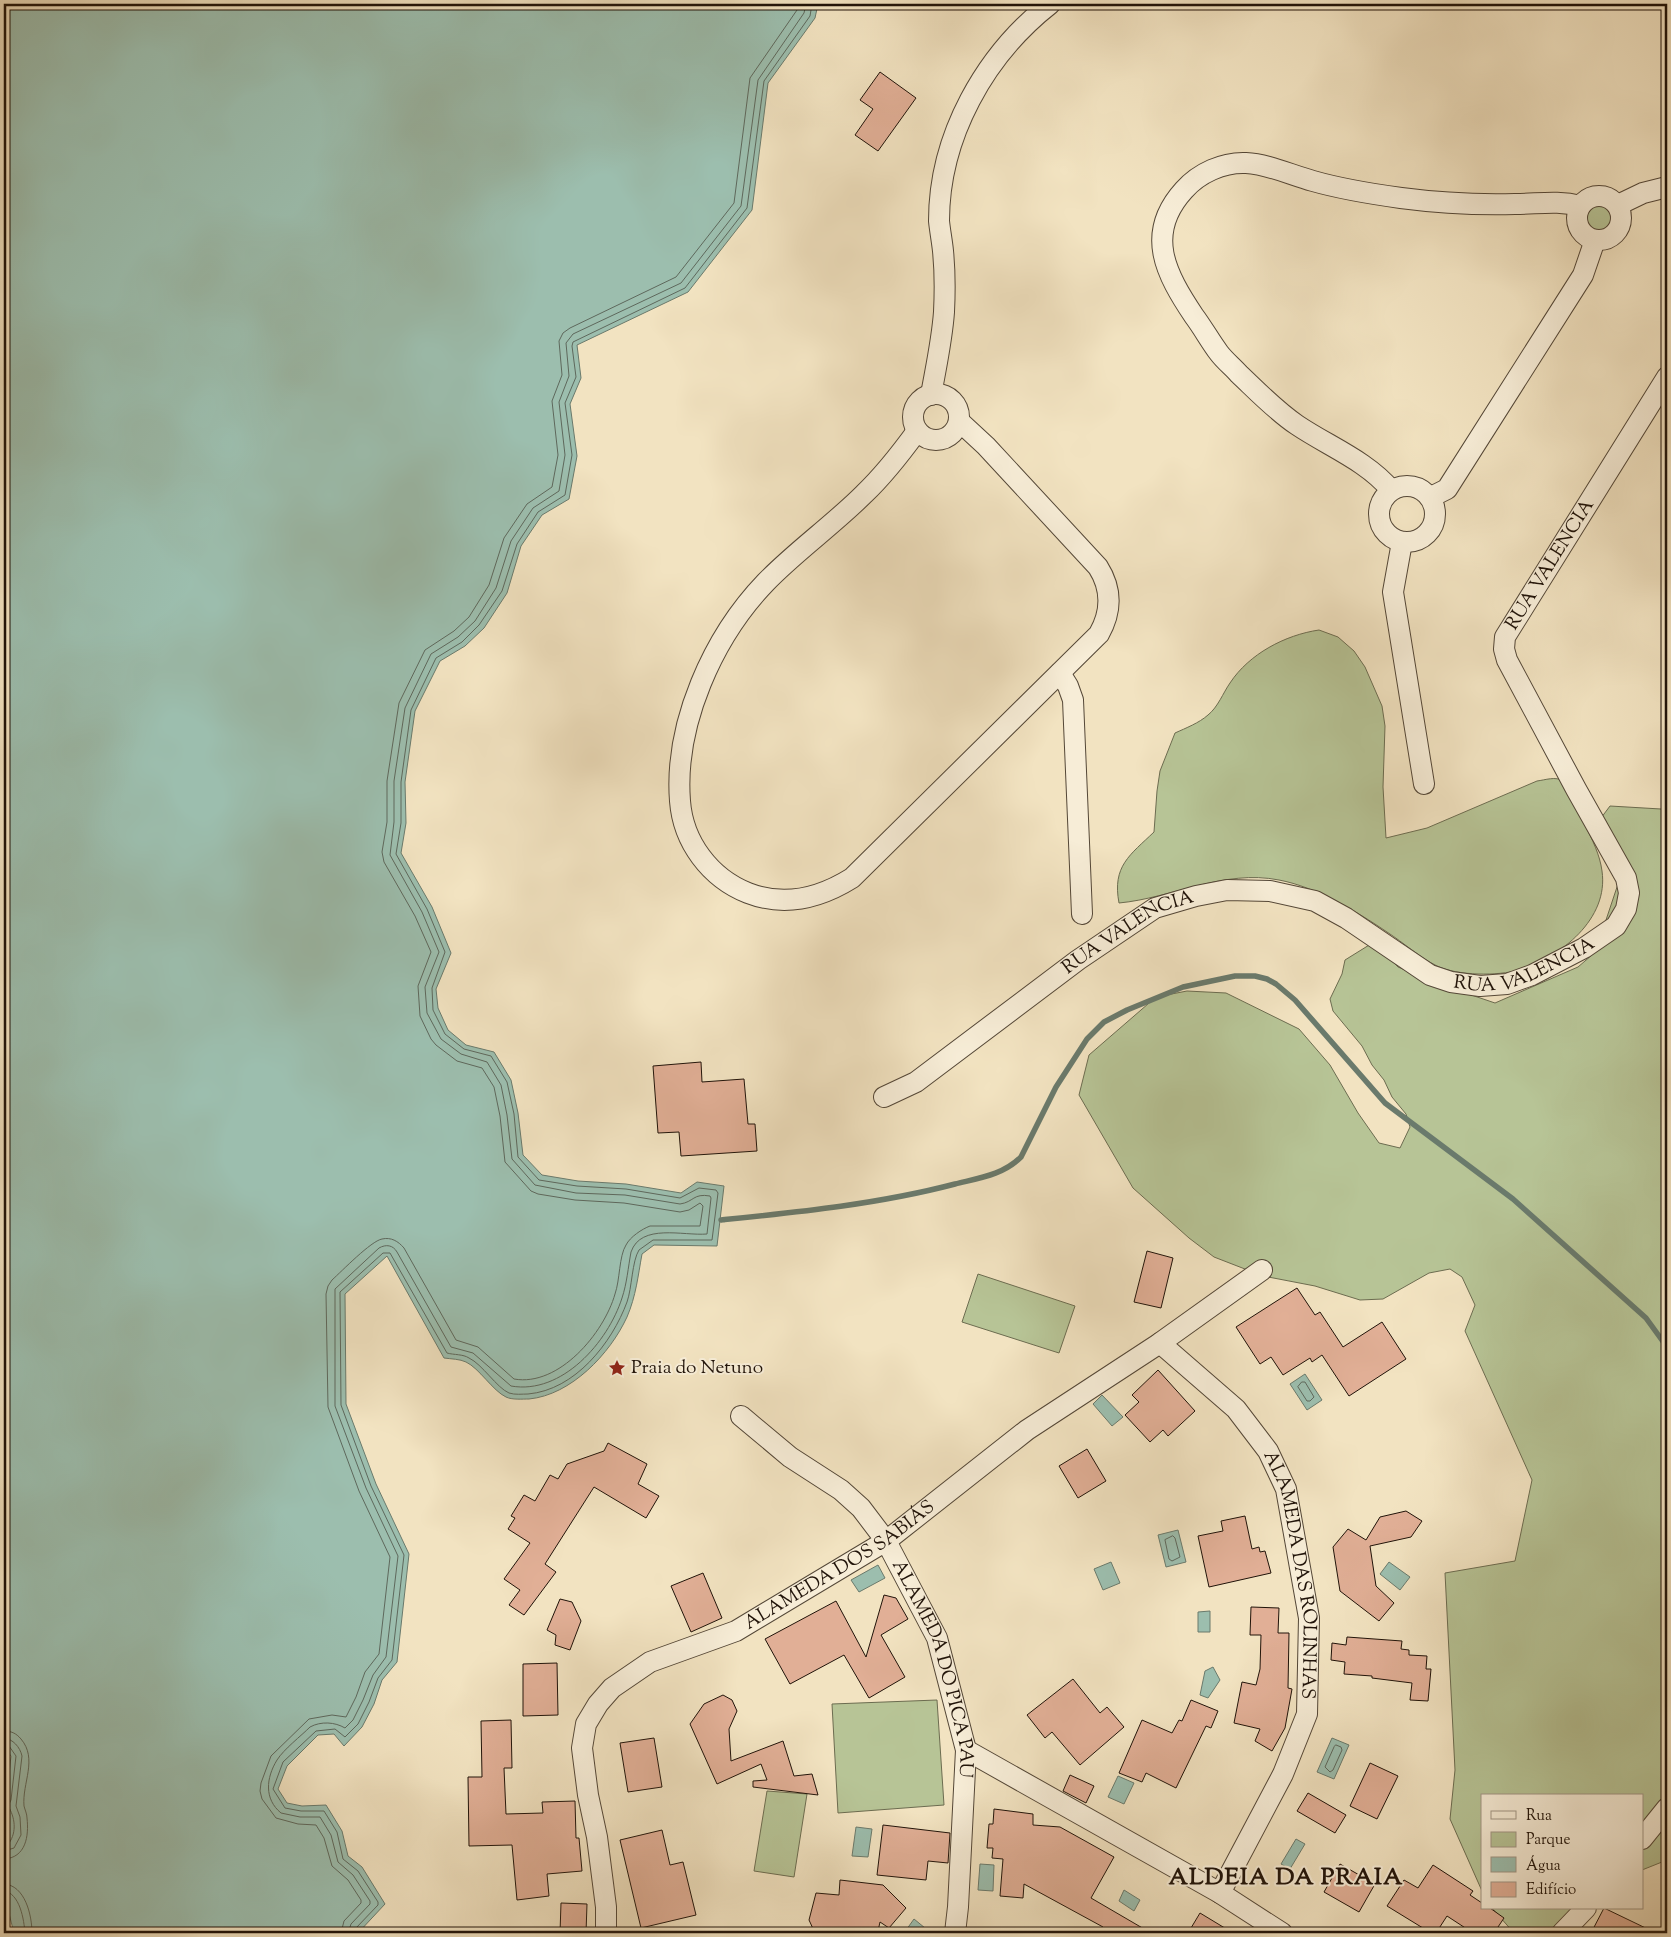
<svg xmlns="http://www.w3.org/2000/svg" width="1671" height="1937" viewBox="0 0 1671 1937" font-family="'Sorts Mill Goudy',serif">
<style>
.green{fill:#b7c496;stroke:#6c6c50}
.water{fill:#9cbeae;stroke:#6a7a6c}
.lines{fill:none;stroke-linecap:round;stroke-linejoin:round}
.shore{stroke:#5e685c;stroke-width:1}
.stream{stroke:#6a7a6c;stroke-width:5.5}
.building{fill:#e1af96;stroke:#201309}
.street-casing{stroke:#544737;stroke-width:22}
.street{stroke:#f7edd7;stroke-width:20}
.labels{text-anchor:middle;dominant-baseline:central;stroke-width:4;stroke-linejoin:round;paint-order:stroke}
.street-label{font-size:19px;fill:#201309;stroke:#f7edd7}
.poi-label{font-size:19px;fill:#201309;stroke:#f7edd7;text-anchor:start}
.district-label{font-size:24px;font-weight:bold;letter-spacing:1px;fill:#201309;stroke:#f7edd7}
</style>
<rect width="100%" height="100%" fill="#f2e3c1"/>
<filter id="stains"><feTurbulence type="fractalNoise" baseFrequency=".004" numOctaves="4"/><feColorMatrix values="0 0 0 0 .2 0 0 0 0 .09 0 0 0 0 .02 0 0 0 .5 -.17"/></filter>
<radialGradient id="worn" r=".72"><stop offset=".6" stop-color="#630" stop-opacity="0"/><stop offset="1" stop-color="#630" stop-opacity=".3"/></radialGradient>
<path class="green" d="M1585 218a14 14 0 1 1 28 0a14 14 0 1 1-28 0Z
M1319 630 1338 637 1354 651 1365 667 1382 706 1385 726 1383 787 1386 838 1427 828 1537 781C1545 780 1556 776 1563 781 1573 789 1580 813 1585 825 1592 839 1600 855 1602 871 1609 919 1561 957 1519 970 1498 976 1458 976 1437 966 1419 957 1404 943 1387 932 1356 911 1316 887 1279 880 1224 869 1172 898 1119 903 1112 866 1130 855 1154 832L1157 791 1160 771 1175 733C1186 728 1199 723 1208 715 1218 707 1223 693 1230 683 1249 654 1285 635 1319 630Z
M1610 806 1661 809 1667 807V1860L1642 1870V1796H1482V1891L1450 1819 1455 1770 1445 1573 1515 1561 1532 1480 1465 1331 1475 1305 1462 1277 1450 1269 1429 1273 1383 1299 1360 1300 1315 1286 1263 1276 1214 1257 1189 1238 1133 1188 1079 1095 1089 1055 1156 997 1187 991 1226 993 1299 1029 1330 1065 1358 1113 1379 1143 1400 1148 1410 1127 1406 1114 1392 1097 1384 1080 1372 1065 1362 1046 1333 1011 1330 999 1342 974 1345 960 1374 942 1398 967 1439 984 1495 1003 1578 967 1592 955 1600 938 1618 884 1601 818Z
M978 1274 1075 1306 1059 1353 962 1322Z
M937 1700 944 1805 838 1813 832 1704Z
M767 1791 807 1794 794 1877 754 1871Z
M1492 1908H1592L1557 1933H1514Z"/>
<path class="water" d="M4 4H818L815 18 768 83 752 210 688 292 577 345 581 378 570 404 577 456 569 499 542 515 521 546 507 593 484 628 465 646 440 661 415 711 405 782 406 823 401 853 432 907 451 953 436 989 438 1008 448 1030 466 1045 494 1052 511 1080 518 1113 523 1155 542 1175 578 1181 626 1184 681 1193 697 1182 724 1186 717 1246 654 1245 642 1254C638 1276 636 1296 627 1317 610 1354 571 1395 529 1399 522 1399 512 1400 506 1397 493 1391 479 1368 466 1362 460 1359 451 1359 444 1358L387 1256 345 1294 346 1404 376 1484 409 1554 397 1662 382 1680 374 1704 362 1727 344 1746 334 1734 318 1735 287 1766 278 1789 287 1803 302 1806 326 1805 342 1831 348 1856 362 1867 385 1904 358 1933H14L4 1894V1843L9 1834V1819L5 1809 11 1756 4 1747Z
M1305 1374 1322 1400 1307 1410 1290 1384Z
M1102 1395 1123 1417 1112 1426 1093 1404Z
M1178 1530 1186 1562 1166 1567 1158 1535Z
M1111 1562 1120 1583 1103 1590 1094 1569Z
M1389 1562 1410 1577 1400 1590 1380 1574Z
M878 1565 885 1578 859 1592 851 1580Z
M1210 1611V1632H1198V1612Z
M1213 1667 1220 1680 1208 1698 1200 1695 1205 1671Z
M1332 1738 1349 1745 1334 1779 1317 1772Z
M1118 1776 1134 1783 1124 1804 1108 1797Z
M856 1827 872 1829 868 1857 852 1856Z
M1296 1839 1305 1844 1290 1869 1281 1864Z
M980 1864 994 1865 993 1891 978 1890Z
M1124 1890 1140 1900 1134 1911 1119 1901Z
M914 1919 925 1928 922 1933H904Z"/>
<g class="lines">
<path class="shore" d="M1302 1382H1305L1314 1397 1310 1401H1307L1298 1387Z
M1173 1536 1175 1538 1180 1557 1172 1561 1169 1559 1165 1540Z
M4 1731C11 1731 16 1733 21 1739 38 1759 22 1783 24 1806 25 1810 27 1814 27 1818 29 1836 26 1858 4 1859
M4 1738C13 1739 20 1747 22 1756L16 1806 20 1817 21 1835 14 1848 4 1851
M4 1745 9 1746 16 1756 11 1800 8 1806C15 1817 17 1832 9 1843L4 1845
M1336 1745 1341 1747 1342 1750 1333 1770 1330 1772 1325 1767 1334 1747Z
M4 1884C25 1885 32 1915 32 1933
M4 1891C20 1893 24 1920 25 1933
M341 1933 344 1921 361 1903V1900L348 1880 332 1866 324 1838 316 1825 298 1824 276 1818 262 1799 260 1791 261 1783 271 1756 309 1719 332 1715 346 1717 356 1697 365 1672 379 1654 390 1557 359 1491 328 1407 326 1294 328 1286 332 1280C342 1271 371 1241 382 1239 391 1237 398 1241 404 1248L456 1340 478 1347 514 1379C559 1387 604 1333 615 1294 620 1280 619 1256 626 1245 630 1237 642 1229 650 1226H700L703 1206 700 1203 689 1210 680 1212 624 1203 575 1200 538 1194 531 1191 505 1162 500 1116 494 1087 482 1068 457 1061 436 1045 431 1039 420 1016 418 986 431 952 415 916 384 862 382 852 387 822V781L399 703 425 650 454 631 469 617 489 585 504 538 527 504 552 487 558 455 552 401 562 375 559 341 563 333 570 328 676 277 734 203 750 78 797 10 798 4
M348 1933 351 1924 370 1904V1901L353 1875 338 1862 331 1835 320 1817H300L281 1813C264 1799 266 1778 277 1760 284 1749 301 1736 310 1727 321 1721 335 1722 345 1728L353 1720 363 1700 373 1675 386 1657 398 1556 366 1488 335 1406V1289L379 1248C386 1244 393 1245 397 1252L451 1347 473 1353 511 1386C562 1395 608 1342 622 1298 627 1283 628 1268 631 1252 641 1223 683 1236 707 1234L711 1198 710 1196C693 1193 694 1202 680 1204L625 1195 576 1193 535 1185 512 1159 507 1115 501 1085 487 1062 461 1054 441 1039 427 1013 425 987 439 952 422 912 390 855 394 822V781L405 708 431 654 458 637 475 621 496 588 511 541 533 508 559 491 565 455 559 402 569 376 566 343 573 334 681 283 741 206 758 80 804 13 806 4
M355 1933 356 1928 378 1905V1902L358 1871 343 1859 337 1832 324 1811H301L285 1808 273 1789 283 1762 316 1731 335 1729 345 1737 358 1724 369 1702 378 1678 392 1660 404 1555 371 1486 341 1405 340 1292 383 1253H390L447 1353C454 1355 463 1354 469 1358 482 1364 497 1388 509 1393 515 1395 522 1394 528 1394 575 1390 612 1343 627 1302 632 1288 632 1261 639 1250L653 1240H712L718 1193 716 1190 699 1188 680 1198 626 1189 577 1186 539 1180 518 1157 514 1114 507 1082 491 1056 464 1049 445 1034 433 1010 432 988 445 952 427 909 396 854 401 823V782L411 710 436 658 462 642 479 625 502 591 517 544 538 512 565 495 572 455 565 403 576 377 572 346 573 342 685 288 747 208 764 81 810 16 812 4"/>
<path class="stream" d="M721 1220C799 1212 879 1204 955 1184 979 1178 1003 1175 1021 1157L1056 1087 1087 1039 1104 1022 1127 1010 1183 987 1235 976H1255L1267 979 1276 984 1295 1000 1385 1103 1513 1199 1646 1318 1667 1347"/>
</g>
<path class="building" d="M880 72 916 98 878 151 855 135 873 109 860 100Z
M701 1062 702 1082 744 1079 748 1124H755L757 1151 681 1156 679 1132 658 1133 653 1066Z
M1147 1251 1173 1258 1161 1308 1134 1302Z
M1297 1288 1315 1315 1320 1312 1343 1347 1382 1322 1406 1359 1349 1396 1322 1355 1312 1362 1310 1358 1283 1375 1271 1357 1260 1364 1236 1327Z
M1158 1370 1195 1411 1168 1436 1163 1430 1150 1442 1125 1415 1139 1402 1132 1395Z
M608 1443 647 1464 638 1484 659 1496 646 1518 594 1487 545 1564 556 1572 524 1615 509 1605 520 1590 504 1579 530 1543 508 1529 515 1518 511 1516 524 1495 535 1501 550 1475 558 1479 567 1464 604 1451Z
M1087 1449 1106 1481 1078 1498 1059 1466Z
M1406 1511 1422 1521 1411 1537 1370 1546 1376 1586 1394 1603 1379 1621 1340 1591 1333 1547 1348 1529 1366 1540 1380 1517Z
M1245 1516 1252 1549 1259 1547 1260 1552 1265 1551 1271 1573 1209 1587 1198 1536 1223 1531 1221 1521Z
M703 1573 722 1618 691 1632 671 1586Z
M884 1595 896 1598 908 1619 881 1635 905 1677 869 1698 844 1655 790 1684 765 1639 836 1601 866 1657Z
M560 1599 572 1602 581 1621 570 1650 555 1645 556 1635 547 1630Z
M1251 1607 1279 1608 1278 1633H1289L1288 1688 1292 1689 1285 1728 1272 1751 1255 1741 1260 1729 1234 1723 1242 1682 1256 1685 1260 1669 1261 1635H1250Z
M1347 1637 1402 1641 1401 1649 1409 1650V1655L1427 1656 1426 1669H1431L1428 1701 1410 1700 1412 1683 1372 1678V1676L1344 1674 1345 1662 1331 1660 1332 1643 1346 1645Z
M557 1663 558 1715 523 1716V1664Z
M1073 1679 1100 1713 1107 1707 1124 1727 1080 1765 1052 1732 1045 1738 1027 1715Z
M723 1695 732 1700 737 1711 729 1729 731 1761 783 1741 794 1776 812 1774 818 1795 753 1787V1781L767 1780 761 1764 717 1784 690 1724 704 1704Z
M1191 1700 1218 1711 1211 1728 1206 1726 1176 1788 1146 1773 1142 1782 1119 1773 1142 1720 1172 1733 1179 1720 1182 1721Z
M511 1720 512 1768H504L506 1814 543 1813 542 1802 575 1801 576 1838H579L582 1871 547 1874 549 1896 517 1900 512 1845 469 1846 468 1777H482L481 1721Z
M654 1738 662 1787 628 1792 620 1743Z
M1370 1763 1398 1776 1377 1819 1350 1806Z
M1070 1775 1094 1786 1086 1803 1063 1791Z
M1308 1793 1346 1815 1335 1833 1297 1811Z
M994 1809 1033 1814V1825L1060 1827 1114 1857 1091 1898 1151 1933H1099L1103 1927 1024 1884 1023 1898 1000 1896 1003 1859 992 1858 993 1848H987L989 1824H993Z
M883 1825 950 1833 948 1863 928 1861 926 1880 877 1875Z
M662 1830 670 1865 683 1862 696 1915 641 1928 620 1840Z
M1340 1864 1375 1884 1359 1912 1324 1892Z
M1433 1865 1473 1891 1470 1895 1482 1903V1908H1490L1504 1918 1494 1933H1473L1447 1916 1436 1933H1431L1387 1906 1404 1880 1418 1888Z
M840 1880 883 1885 906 1908 889 1928 880 1922 878 1931 864 1929 852 1933H815L809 1920 816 1893 839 1895Z
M561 1903 587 1904 586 1933H560Z
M1604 1908 1656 1933H1591Z
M1200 1913 1233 1933H1188Z"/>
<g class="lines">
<g class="street-casing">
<g id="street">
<circle cx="1599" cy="218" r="22"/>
<path d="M1618 205 1643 193 1667 187"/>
<circle cx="936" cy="417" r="23"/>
<path d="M931 395C936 367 942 340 944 312 945 292 945 271 943 251 942 241 940 231 939 221 939 136 985 55 1050 4"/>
<path d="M917 431C901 453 884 475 864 494 833 525 796 551 766 582 713 637 674 724 680 801 683 842 710 878 748 893 784 907 820 898 852 878L1099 634C1112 611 1112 589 1098 567L986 446 959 421"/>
<circle cx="1407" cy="514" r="28"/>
<path d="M1391 490C1367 461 1328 446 1297 425 1276 411 1257 391 1239 374 1233 367 1225 361 1219 353 1210 341 1203 328 1194 316 1166 274 1144 234 1184 190 1199 173 1223 162 1246 163 1268 164 1291 175 1313 181 1341 189 1372 194 1401 198 1439 203 1477 205 1515 204 1538 204 1558 200 1580 206"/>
<path d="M1431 497 1447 489 1583 275 1595 240"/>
<path d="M1402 542 1393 592 1424 784"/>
<path d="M1060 673 1068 686 1073 700 1082 914"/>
<path id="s1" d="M884 1097 916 1082 1078 960 1155 908 1196 896 1227 890 1270 891 1315 901 1346 918 1430 975 1451 982 1480 986 1507 984 1532 975 1584 948 1616 926 1626 909 1629 893 1626 878 1576 789 1507 660 1504 649 1505 637 1667 377"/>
<path id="s2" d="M1160 1343 1236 1409 1268 1451 1286 1489 1309 1618 1307 1714 1283 1774 1220 1893"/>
<path id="s3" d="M741 1416 790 1457 841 1490 861 1508 886 1541 937 1638 966 1750 958 1907 955 1933"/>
<path d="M966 1750 1220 1893 1282 1933"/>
<path d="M1642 1839 1667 1808"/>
<path id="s4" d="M606 1933V1907L597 1837 588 1795 582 1748 586 1724 598 1704 612 1688 650 1662 736 1631 886 1541 1027 1430 1160 1343 1262 1270"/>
<path d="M1562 1933 1586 1908"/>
</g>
</g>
<use href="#street" class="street"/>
</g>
<defs>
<g id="sight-bare" transform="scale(1.35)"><path d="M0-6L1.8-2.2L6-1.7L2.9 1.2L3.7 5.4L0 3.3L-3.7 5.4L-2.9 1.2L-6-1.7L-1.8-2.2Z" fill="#8f2418" stroke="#f7edd7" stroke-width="2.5" paint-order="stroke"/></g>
</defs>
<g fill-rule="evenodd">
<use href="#sight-bare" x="617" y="1368"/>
</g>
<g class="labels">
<g class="street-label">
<text stroke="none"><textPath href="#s1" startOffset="1242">RUA VALENCIA</textPath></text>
<text stroke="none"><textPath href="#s1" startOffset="296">RUA VALENCIA</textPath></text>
<text stroke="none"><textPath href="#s1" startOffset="731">RUA VALENCIA</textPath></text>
<text stroke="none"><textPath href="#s4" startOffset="516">ALAMEDA DOS SABIÁS</textPath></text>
<text stroke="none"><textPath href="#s2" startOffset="281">ALAMEDA DAS ROLINHAS</textPath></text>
<text stroke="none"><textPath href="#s3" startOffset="331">ALAMEDA DO PICA PAU</textPath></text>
</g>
<g class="poi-label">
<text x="631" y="1368">Praia do Netuno</text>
</g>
<g class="district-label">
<text x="1286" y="1878">ALDEIA DA PRAIA</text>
</g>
</g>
<rect width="1671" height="1937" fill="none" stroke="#f2e3c1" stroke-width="20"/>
<rect x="5" y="5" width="1661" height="1927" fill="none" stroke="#201309" stroke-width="2.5"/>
<rect x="10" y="10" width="1651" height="1917" fill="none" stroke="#201309"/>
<rect x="1481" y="1794" width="162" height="115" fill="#f7edd7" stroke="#a19685"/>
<rect x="1491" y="1811" width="25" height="8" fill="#f7edd7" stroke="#a19685"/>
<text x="1526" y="1820" font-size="15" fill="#201309">Rua</text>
<rect x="1491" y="1832" width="25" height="15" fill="#b7c496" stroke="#a19685"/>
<text x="1526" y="1844" font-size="15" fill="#201309">Parque</text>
<rect x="1491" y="1857" width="25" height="15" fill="#9cbeae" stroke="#a19685"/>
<text x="1526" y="1870" font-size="15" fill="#201309">Água</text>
<rect x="1491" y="1882" width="25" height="15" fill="#e1af96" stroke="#a19685"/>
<text x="1526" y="1894" font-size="15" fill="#201309">Edifício</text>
<rect width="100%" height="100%" filter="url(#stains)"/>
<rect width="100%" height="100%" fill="url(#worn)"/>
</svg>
